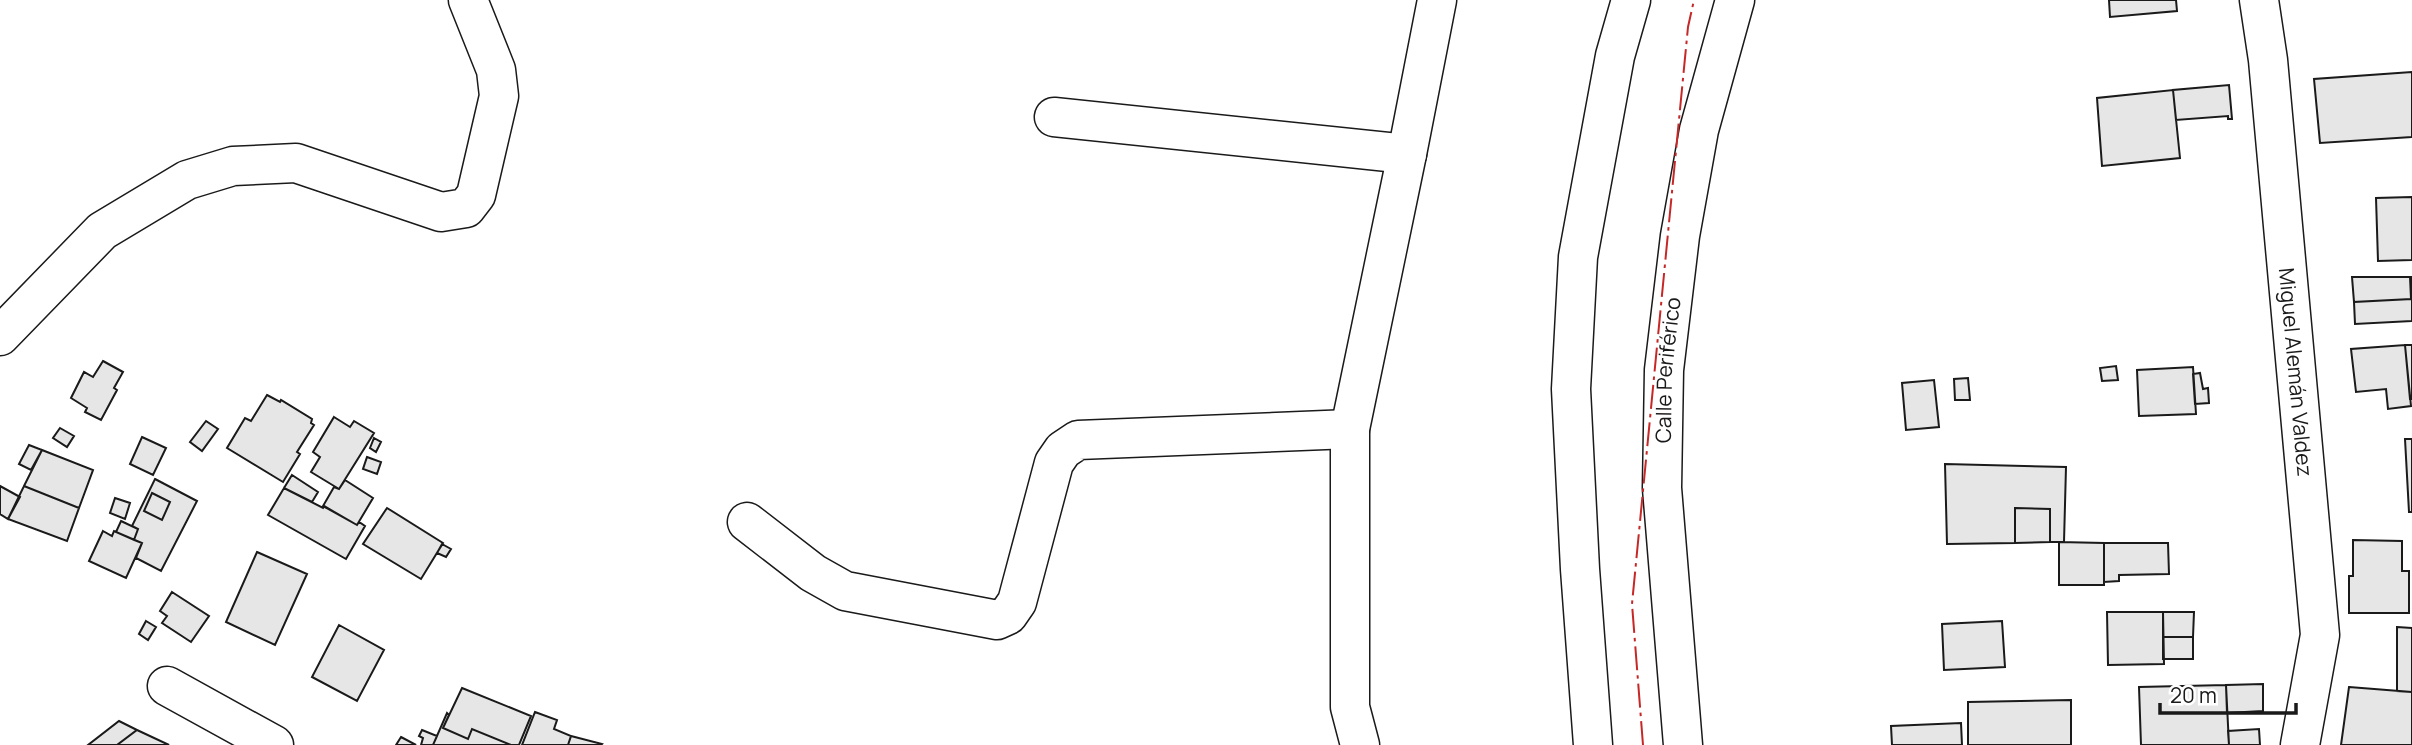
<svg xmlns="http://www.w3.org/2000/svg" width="2412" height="745" viewBox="0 0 2412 745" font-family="Manrope,sans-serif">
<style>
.building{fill:#e6e6e6;stroke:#1a1a1a;stroke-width:2;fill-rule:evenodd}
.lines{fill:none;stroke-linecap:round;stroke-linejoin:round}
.minor-casing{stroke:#1a1a1a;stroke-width:41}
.highway-casing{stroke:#1a1a1a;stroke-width:41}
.minor{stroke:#fff;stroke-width:38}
.highway{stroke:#fff;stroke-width:38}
.power{stroke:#c62828;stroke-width:2;stroke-dasharray:24 5 3.5 5;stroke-linecap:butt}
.labels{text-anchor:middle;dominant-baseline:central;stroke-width:5;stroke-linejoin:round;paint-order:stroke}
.street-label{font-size:21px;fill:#1a1a1a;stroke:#fff}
</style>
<rect width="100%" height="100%" fill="#fff"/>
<path class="building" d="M2109 0H2176L2177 11 2110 17Z
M2412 72V137L2320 143 2314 79Z
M2229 85 2232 119H2228V116L2176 120 2173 90Z
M2173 90 2180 158 2102 166 2097 98Z
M2412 197V260L2378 261 2376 198Z
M2352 277H2410L2411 299 2354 302Z
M2410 277H2412V321L2355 324 2354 302 2411 299Z
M2405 345H2412V399H2410Z
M2405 345 2411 406 2388 409 2386 389 2356 392 2351 349Z
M103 361 123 372 114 388 117 390 101 420 85 412 87 408 71 398 84 372 93 377Z
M2116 366 2118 380 2102 381 2100 368Z
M2193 367 2196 414 2139 416 2137 370Z
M2200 373 2203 389 2208 388 2209 403 2195 404 2193 374Z
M1968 378 1970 400H1955L1954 379Z
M1934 380 1939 427 1906 430 1902 383Z
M267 395 280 402 281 400 312 419 311 423 314 425 297 452 300 454 283 482 227 448 245 418 251 421Z
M334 417 350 427 354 421 374 433 339 489 311 472 320 457 313 452Z
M206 421 218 429 202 451 190 442Z
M60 428 74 436 67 447 53 438Z
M142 437 166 448 153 475 130 464Z
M374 438 381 442 376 452 370 448Z
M2405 439H2412V512H2409Z
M29 445 42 450 31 470 19 464Z
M42 450 93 470 79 508 24 486Z
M367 457 381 462 377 474 363 469Z
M1945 464 2066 467 2064 542H2050V509L2015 508V543L1947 544Z
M292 475 318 492 312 502 284 488Z
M155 479 197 501 161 571 136 558 142 543 134 540 138 529 132 526ZM152 493 170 502 162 520 144 511Z
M345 480 373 498 357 525 323 506 334 487 339 489Z
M0 486 20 497 8 519 0 514Z
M24 486 79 508 67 541 8 519Z
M284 488 323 508 324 506 357 525 359 522 365 526 346 559 268 515Z
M152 493 170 502 162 520 144 511Z
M115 498 130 503 125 519 110 513Z
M387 508 443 543 421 579 363 544Z
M2015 508 2050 509V542L2015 543Z
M121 521 138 529 134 540 116 532Z
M103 531 112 536 114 531 142 543 126 578 89 561Z
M2353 540 2402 541V571H2409V613H2349V576H2353Z
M2059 542 2104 543V585H2059Z
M2104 543H2168L2169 574 2119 575V581L2104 582Z
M442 544 451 549 446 557 437 553Z
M257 552 307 574 275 645 226 622Z
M172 592 209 616 191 642 162 623 167 616 160 611Z
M2107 612H2163L2164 664 2108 665Z
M2163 612H2194L2193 637H2163Z
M146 621 156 627 148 640 139 634Z
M2002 621 2005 667 1944 670 1942 624Z
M339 625 384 650 357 701 312 677Z
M2397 627 2412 628V692L2397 691Z
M2163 637H2193V659H2163Z
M2263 684V711L2227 713 2226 685Z
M2226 685 2229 745H2141L2139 687Z
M2349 687 2412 692V745H2341Z
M462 688 531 716 519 745H511L472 729 468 739 443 728Z
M2071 700V745H1968V702Z
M535 712 557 720 554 729 571 736 568 745H522Z
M447 713 449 715 443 728 468 739 472 729 511 745H433Z
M119 721 137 730 117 745H88Z
M1961 723 1962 745H1892L1891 726Z
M2259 729 2260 745H2229L2228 731Z
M137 730 169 745H117Z
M422 730 437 736 433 745H421L423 738 419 736Z
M571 736 602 744 601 745H568Z
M401 737 416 745H396Z"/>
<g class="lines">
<g class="minor-casing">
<g id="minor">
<path id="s1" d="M2259 0 2268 60 2320 635 2300 745"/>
<path d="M1054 117 1407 154"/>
<path d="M0 336 102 231 187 180 233 166 296 163 441 212 466 208 476 195 499 96 496 70 468 0"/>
<path d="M747 522 813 573 845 591 997 620 1008 615 1017 602 1054 463 1063 450 1078 440 1350 429"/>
<path d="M167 686 274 745"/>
<path d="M1360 745 1350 707V429L1407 154 1437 0"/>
</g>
</g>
<g class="highway-casing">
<g id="highway">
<path d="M1593 745 1580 569 1571 389 1578 257 1615 56 1631 0"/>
<path id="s2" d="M1683 745 1662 488 1664 370 1680 236 1699 130 1735 0"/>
</g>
</g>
<use href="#minor" class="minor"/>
<use href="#highway" class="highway"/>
<path class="power" d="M1643 745 1632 604 1688 27 1694 0"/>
</g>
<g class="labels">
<g class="street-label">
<text stroke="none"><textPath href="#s2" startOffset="376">Calle Periférico</textPath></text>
<text stroke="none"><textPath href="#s1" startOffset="374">Miguel Alemán Valdez</textPath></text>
</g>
</g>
<path d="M2160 703v10h136v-10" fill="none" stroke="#1a1a1a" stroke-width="3.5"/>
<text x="2170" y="703" font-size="21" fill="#1a1a1a" stroke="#ffffff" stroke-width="5" paint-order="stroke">20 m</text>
</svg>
